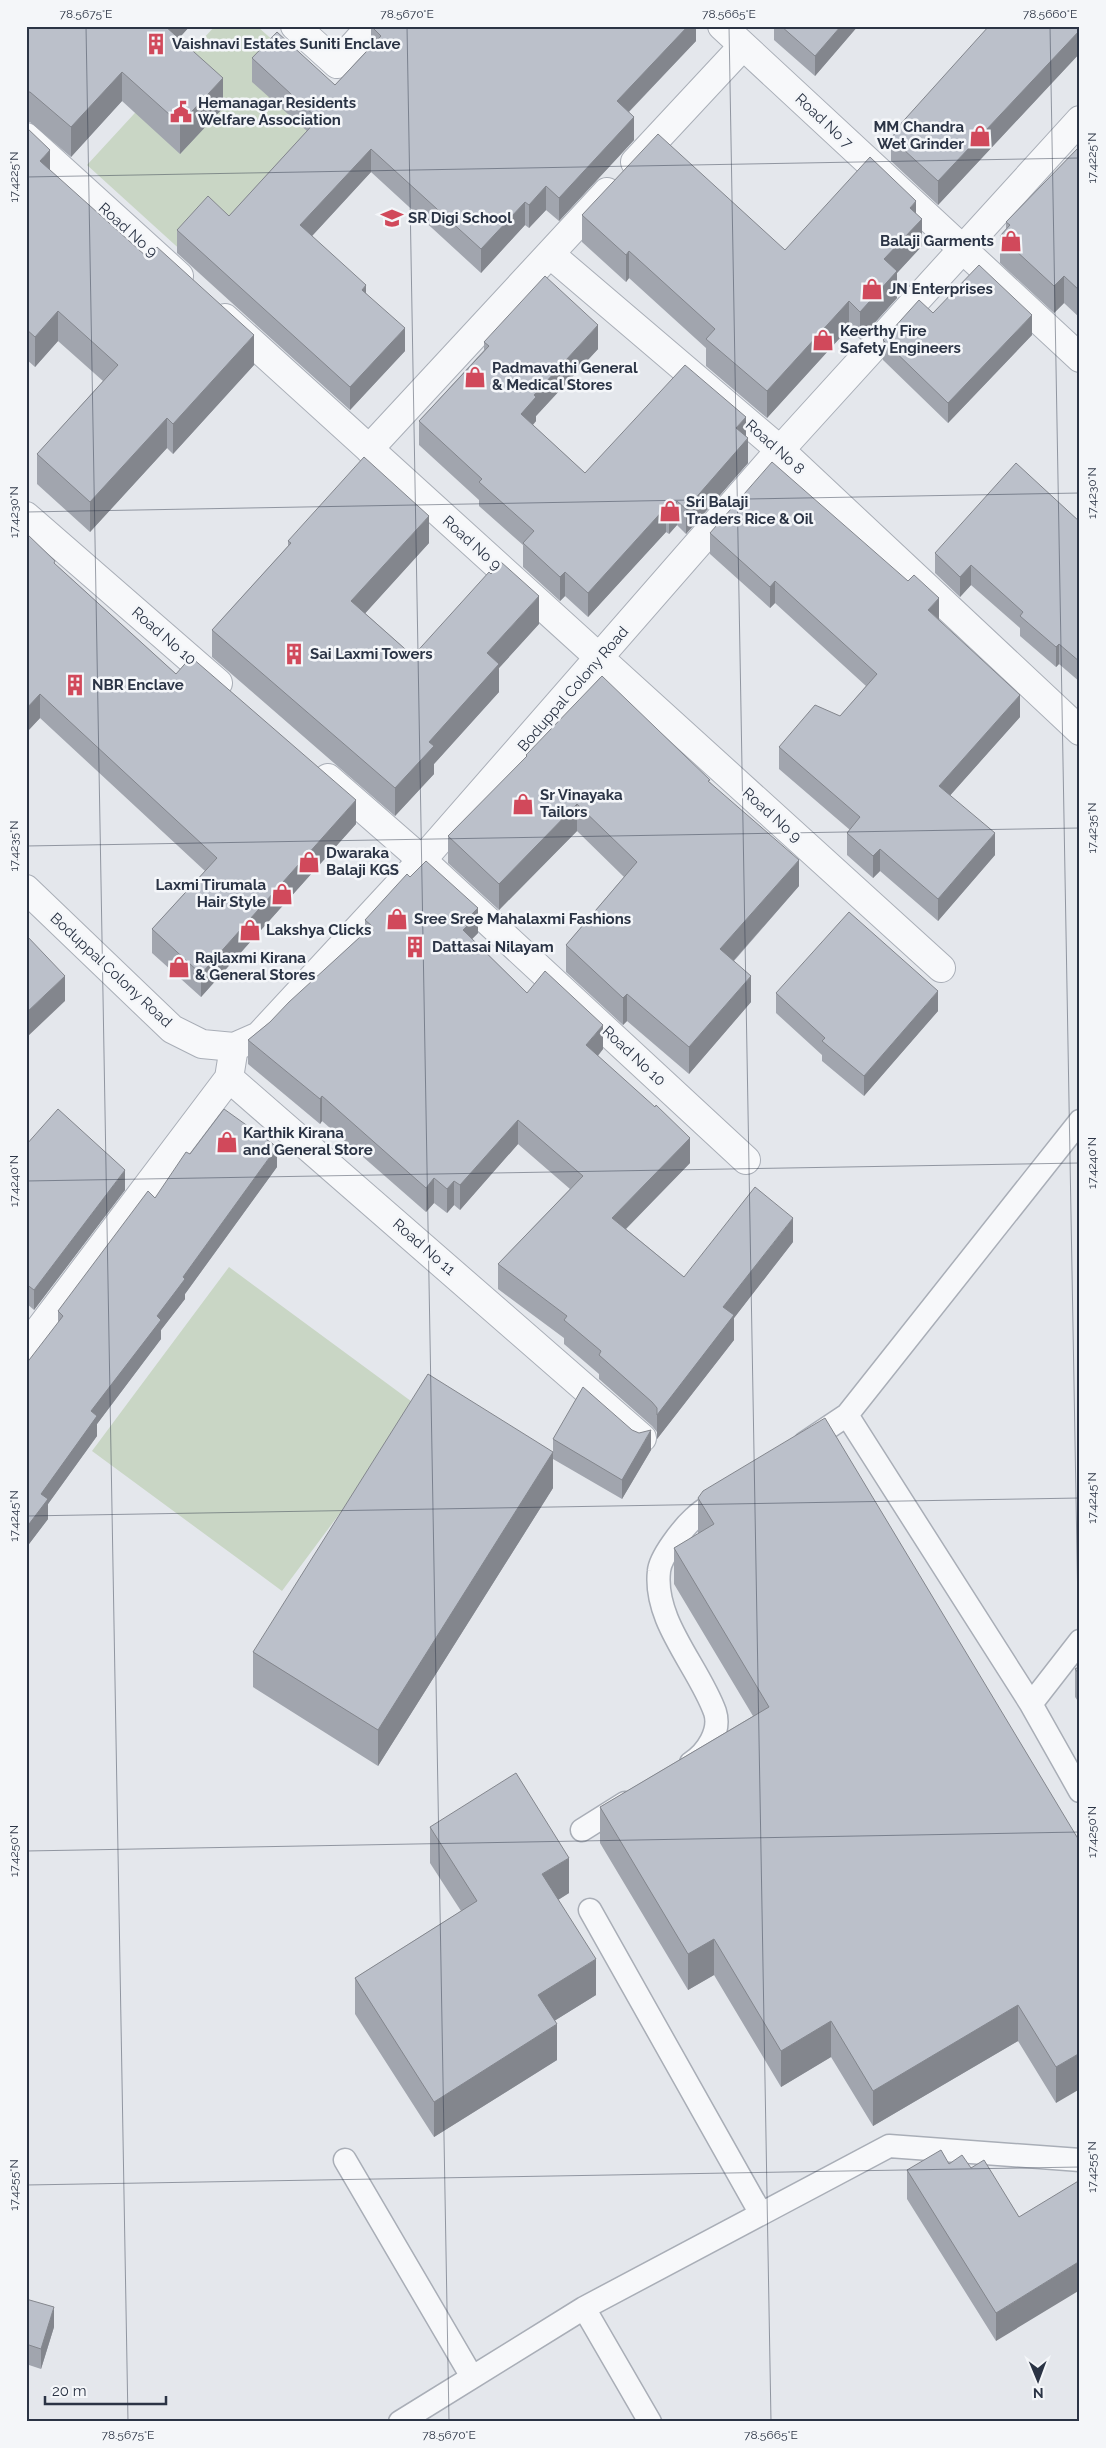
<svg xmlns="http://www.w3.org/2000/svg" width="1106" height="2448" viewBox="0 0 1106 2448" font-family="Raleway,sans-serif">
<style>
.green{fill:#c9d6c5}
.lines{fill:none;stroke-linecap:round;stroke-linejoin:round}
.service-casing{stroke:#a9aeb7;stroke-width:25}
.minor-casing{stroke:#a9aeb7;stroke-width:30}
.tertiary-casing{stroke:#a9aeb7;stroke-width:30}
.service{stroke:#f7f8fa;stroke-width:22}
.minor{stroke:#f7f8fa;stroke-width:28}
.tertiary{stroke:#f7f8fa;stroke-width:28}
.wall{fill:#a1a5ae}
.shaded-wall{fill:#83868d}
.building{fill:#bbc0ca;stroke:#83868d}
.ticks{fill:none;stroke:#2b3445;stroke-width:1;stroke-opacity:0.45}
.labels{text-anchor:middle;dominant-baseline:central;stroke-width:5;stroke-linejoin:round;paint-order:stroke}
.poi-label{font-size:15px;font-weight:bold;fill:#2b3445;stroke:#f4f6f9;text-anchor:start}
.street-label{font-size:15px;fill:#2b3445;stroke:#f4f6f9}
.neatline{fill:none;stroke:#2b3445;stroke-width:2}
.ticks-label{font-size:12px;text-anchor:middle;fill:#2b3445}
</style>
<rect width="100%" height="100%" fill="#e4e7ec"/>
<path class="green" d="M215 26H257L343 104 196 264 87 165Z
M229 1267 419 1407 282 1591 92 1451Z"/>
<g class="lines">
<g class="service-casing">
<path id="service" d="M847 1415 1031 1704 1080 1791
M805 1443 847 1415 1080 1121
M1031 1704 1080 1641
M691 1763C707 1753 721 1731 715 1712 699 1667 653 1621 659 1571 660 1557 683 1528 694 1518 702 1510 713 1504 722 1498
M582 1830 625 1803
M590 1910 761 2214
M345 2160 472 2377
M584 2308 650 2422
M400 2422 584 2308 889 2146 1080 2160"/>
</g>
<g class="minor-casing">
<path id="minor" d="M295 26 337 64 371 26
M722 26 1080 358
M26 137 179 276
M635 162 743 46
M550 254 780 450 1080 731
M225 318 941 968
M369 449 607 192
M26 516 218 683
M328 778 422 860 746 1160
M234 1047 229 1078 642 1438
M26 1347 229 1078"/>
</g>
<g class="tertiary-casing">
<path id="tertiary" d="M26 889 172 1029 202 1044 234 1047 259 1036 422 860 780 450 1080 120"/>
</g>
<use href="#service" class="service"/>
<use href="#minor" class="minor"/>
<use href="#tertiary" class="tertiary"/>
</g>
<path class="wall" d="M26 26H190L179 38 223 108 180 154 122 101 71 157 30 122H26Z
M371 26H696V41L629 112 634 140 559 221 546 210 529 228 525 225 481 273 371 172 312 236 366 293 405 351 350 410 177 253V230L229 216 307 131 252 82V58L335 85 371 46Z
M774 26H858L815 76 774 40Z
M1080 26V53L938 205 891 161V138L897 131V128Z
M26 127 50 171 254 365 173 454 167 448 90 532 37 484V454L103 381 58 341 35 367 26 359Z
M1080 146V318L1064 303 1054 313 1000 263V236L1006 229V222Z
M916 213 922 246 897 273V298L860 339 849 328 767 418 706 366V348L629 278 626 282 582 242V215L785 250Z
M933 313 1032 335 948 423 883 360V340Z
M484 342 598 349 536 416V421L533 425 585 473 746 436 748 463 686 534 677 525 669 534 666 532 588 617 565 596 560 601 523 567V545L479 506V500L419 445V421L484 350Z
M1080 522V682L1059 664 1056 667 1020 636V628L971 585 960 597 935 573V553Z
M26 533 55 564 176 674 356 824 201 997 152 953V929L205 871 40 718 26 733Z
M710 533 939 620 1020 717 950 795 995 855 938 921 880 871 873 878 847 855V833L850 830 779 769V747L840 716 866 686 775 603 770 608 710 554Z
M288 541 429 543 365 613 413 656 539 624 499 668V692L434 764V774L395 816 212 657V630L288 546Z
M526 755 710 782 799 886 734 961 751 1002 689 1074 627 1021 623 1025 566 972V945L624 877 577 831 499 910 448 863V836L526 758Z
M365 920 478 933 472 939 527 993 603 1049 598 1056 690 1163 626 1229 684 1277 793 1242 734 1318V1340L657 1439V1432L652 1426 599 1379V1374L564 1344V1338L498 1289V1264L570 1189 518 1144 460 1210 454 1205 447 1213 434 1203 426 1212 322 1121 320 1124 248 1064V1040L270 1022 365 932Z
M776 993 938 1011 864 1096 822 1061V1055L776 1013Z
M26 1145 125 1190 34 1310 26 1303Z
M190 1154 277 1167 185 1294V1299L161 1330V1339L97 1424V1436L48 1504V1519L26 1548 58 1323V1311L155 1198Z
M553 1439 651 1450 622 1499 553 1459V1488L378 1766 253 1687V1652L553 1452Z
M698 1498 1080 1842 1056 2103 1018 2041 873 2126 831 2057 781 2087 714 1975 688 1990 600 1843V1807L753 1716 674 1584V1548L698 1534Z
M1080 1666V1704L1075 1697V1669Z
M430 1827 569 1893 558 1900 596 1995 554 2021 557 2060 434 2137 355 2014V1978L461 1911 430 1863Z
M949 2164 971 2168 1019 2217 996 2341 907 2199V2170Z
M26 2299 54 2327 41 2369 26 2364Z"/>
<path class="shaded-wall" d="M164 26H190L164 55Z
M688 26H696V41L617 124V101Z
M841 26H858L815 76V56Z
M1080 30V53L938 205V181Z
M122 72V101L71 157V127Z
M223 78V108L180 154V124Z
M634 117V140L559 221V198Z
M371 149V172L300 249V225Z
M50 150V180L40 161Z
M546 186V210L529 228V205Z
M916 201V225L922 219V246L897 273V298L860 339V312L884 259 910 208Z
M525 202V225L481 273V249Z
M629 251V278L626 282V255Z
M1064 276V303L1054 313V286Z
M366 285V309L362 290Z
M849 301V328L767 418V391Z
M58 311V341L35 367V337Z
M1032 315V335L948 423V403Z
M598 325V349L536 416V421L521 438V414L534 395Z
M405 328V351L350 410V387Z
M254 335V365L173 454V424Z
M746 417V441L748 438V463L686 534V509L736 428Z
M167 418V448L90 532V502Z
M677 501V525L669 534V510Z
M666 507V532L588 617V593Z
M429 516V543L351 629V601Z
M971 565V585L960 597V577Z
M565 572V596L560 601V577Z
M775 581V603L770 608V587Z
M539 596V624L499 668V692L434 764V774L395 816V788L487 653Z
M939 598V620L928 610Z
M1059 644V664L1056 667V647Z
M40 694V718L26 733V709Z
M1020 695V717L939 808V786Z
M356 800V824L201 997V974Z
M577 804V831L499 910V884Z
M995 833V855L938 921V899Z
M880 849V871L873 878V856Z
M799 860V886L720 976V949Z
M478 908V933L467 944 463 955V923Z
M65 976V1001L26 1038V1013Z
M751 976V1002L689 1074V1047Z
M938 991V1011L864 1096V1076Z
M627 994V1021L623 1025V998Z
M603 1025V1049L586 1070V1045Z
M322 1096V1121L320 1124V1099Z
M518 1120V1144L460 1210V1185Z
M690 1138V1163L612 1243V1218Z
M277 1147V1167L185 1294V1299L161 1330V1339L97 1424V1436L48 1504V1519L26 1548V1528L41 1494 91 1411 183 1277Z
M125 1170V1190L34 1310V1290Z
M434 1178V1203L426 1212V1188Z
M454 1181V1205L447 1213V1189Z
M793 1218V1242L734 1318V1340L657 1439V1415L723 1307Z
M651 1430V1450L622 1499V1480Z
M553 1452V1488L378 1766V1730Z
M569 1858V1893L542 1910V1874Z
M714 1939V1975L688 1990V1954Z
M596 1959V1995L538 2031V1995Z
M1018 2005V2041L873 2126V2091Z
M831 2021V2057L781 2087V2051Z
M557 2024V2060L434 2137V2102Z
M1080 2053V2089L1056 2103V2067Z
M1080 2261V2290L996 2341V2313Z
M54 2307V2327L41 2369V2349Z"/>
<path class="building" d="M26 26H165L223 78 180 124 122 72 71 127 30 92H26Z
M371 26H688L617 101 634 117 559 198 546 186 529 205 525 202 481 249 371 149 300 225 366 285 362 290 405 328 350 387 177 230 208 196 229 216 318 119 252 58 277 32 335 85 381 36Z
M781 26H841L815 56Z
M989 26H1080V30L938 181 891 138 899 129 897 128Z
M26 127 50 150 40 161 147 257 157 247 254 335 173 424 167 418 90 502 37 454 118 365 58 311 35 337 26 329Z
M658 134 785 250 870 157 916 201 910 208 922 219 884 259 897 271 860 312 849 301 767 391 706 339 715 329 629 251 626 255 582 215Z
M1080 146V291L1064 276 1054 286 1000 236 1010 225 1006 222Z
M979 265 1032 315 948 403 883 340 919 300 933 313Z
M545 276 598 325 534 395 536 397 521 414 585 473 685 365 746 417 736 428 748 438 686 509 677 501 669 510 666 507 588 593 565 572 560 577 523 543 534 531 479 482 482 479 419 421 489 346 484 342Z
M364 457 429 516 351 601 413 656 489 572 491 574 501 562 539 596 487 653 499 664 429 742 434 746 395 788 212 630 291 543 288 541Z
M772 462 908 581 914 575 939 598 928 610 1020 695 939 786 995 833 938 899 880 849 873 856 847 833 860 817 779 747 815 705 840 716 877 674 775 581 770 587 710 533Z
M1016 463 1080 522V662L1059 644 1056 647 1020 616 1023 612 971 565 960 577 935 553Z
M26 533 55 561 54 563 176 674 191 657 356 800 201 974 152 929 217 858 40 694 26 709Z
M602 676 710 780 708 781 799 860 720 949 751 976 689 1047 627 994 623 998 566 945 637 862 577 804 499 884 448 836 527 756 526 755Z
M426 861 478 908 463 923 467 926 463 930 527 993 545 971 603 1025 586 1045 655 1107 656 1105 690 1138 612 1218 684 1277 755 1187 793 1218 723 1307 734 1315 657 1415V1408L652 1402 599 1355 601 1351 564 1320 567 1316 498 1264 583 1176 518 1120 460 1185 454 1181 447 1189 434 1178 426 1188 322 1096 320 1099 248 1040 270 1022 289 1002 372 926 365 920 407 874 410 877Z
M849 912 938 991 864 1076 822 1041 825 1038 776 993Z
M26 935 65 976 26 1013Z
M58 1109 125 1170 34 1290 26 1284V1145Z
M224 1109 277 1147 183 1277 185 1279 157 1316 161 1320 91 1411 97 1416 41 1494 48 1499 26 1528V1364L63 1316 58 1311 148 1191 155 1198 186 1152 190 1154Z
M428 1374 553 1452 378 1730 253 1652Z
M583 1387 632 1430 639 1433 651 1430 622 1480 553 1439Z
M825 1418 1080 1842V2053L1056 2067 1018 2005 873 2091 831 2021 781 2051 714 1939 688 1954 600 1807 769 1707 674 1548 714 1524 698 1498 703 1491Z
M1080 1666V1675L1075 1669Z
M516 1773 569 1858 542 1874 596 1959 538 1995 557 2024 434 2102 355 1978 477 1901 430 1827Z
M941 2150 949 2164 962 2155 971 2168 984 2160 1019 2217 1080 2180V2261L996 2313 907 2170Z
M26 2299 54 2307 41 2349 26 2344Z"/>
<path class="ticks" d="M86 26 128 2422M407 26 449 2422M729 26 771 2422M1050 26 1080 1723M26 177 1080 158M26 512 1080 493M26 846 1080 828M26 1181 1080 1163M26 1516 1080 1498M26 1851 1080 1832M26 2185 1080 2167"/>
<defs>
<g id="building-bare" transform="scale(1.725)"><path d="M-4-6H4V6H1V3H-1V6H-4ZM-2.5-4.3h1.7v1.8h-1.7ZM.8-4.3h1.7v1.8H.8ZM-2.5-1h1.7V.8h-1.7ZM.8-1h1.7V.8H.8Z" fill="#d1495b" stroke="#f4f6f9" stroke-width="2.5" paint-order="stroke"/></g>
<g id="civic-bare" transform="scale(1.725)"><path d="M-.6-6.5H3V-4.5H.6V-3L4-1V1h2V6H-6V1h2V-1L-.6-3ZM-1.2 2.5V6h2.4V2.5Z" fill="#d1495b" stroke="#f4f6f9" stroke-width="2.5" paint-order="stroke"/></g>
<g id="shop-bare" transform="scale(1.725)"><path d="M-5-2.5h2.3a2.7 3.5 0 0 1 5.4 0H5L5.5 6h-11ZM-1.5-2.5h3a1.5 2.3 0 0 0-3 0Z" fill="#d1495b" stroke="#f4f6f9" stroke-width="2.5" paint-order="stroke"/></g>
<g id="school-bare" transform="scale(1.725)"><path d="M0-5L7-2L0 1L-7-2ZM-4 1L0 2.5L4 1V4Q0 6-4 4Z" fill="#d1495b" stroke="#f4f6f9" stroke-width="2.5" paint-order="stroke"/></g>
</defs>
<g fill-rule="evenodd">
<use href="#building-bare" x="156" y="44"/>
<use href="#civic-bare" x="181" y="112"/>
<use href="#shop-bare" x="980" y="136"/>
<use href="#school-bare" x="392" y="218"/>
<use href="#shop-bare" x="1011" y="241"/>
<use href="#shop-bare" x="872" y="289"/>
<use href="#shop-bare" x="823" y="340"/>
<use href="#shop-bare" x="475" y="377"/>
<use href="#shop-bare" x="670" y="511"/>
<use href="#building-bare" x="294" y="654"/>
<use href="#building-bare" x="75" y="685"/>
<use href="#shop-bare" x="523" y="804"/>
<use href="#shop-bare" x="309" y="862"/>
<use href="#shop-bare" x="282" y="894"/>
<use href="#shop-bare" x="397" y="919"/>
<use href="#shop-bare" x="250" y="930"/>
<use href="#building-bare" x="415" y="947"/>
<use href="#shop-bare" x="179" y="967"/>
<use href="#shop-bare" x="227" y="1142"/>
</g>
<g class="labels">
<g class="poi-label">
<text x="172" y="44">Vaishnavi Estates Suniti Enclave</text>
<text x="198" y="103">Hemanagar Residents<tspan x="198" dy="17">Welfare Association</tspan></text>
<text x="964" y="127" text-anchor="end">MM Chandra<tspan x="964" dy="17">Wet Grinder</tspan></text>
<text x="408" y="218">SR Digi School</text>
<text x="994" y="241" text-anchor="end">Balaji Garments</text>
<text x="889" y="289">JN Enterprises</text>
<text x="840" y="331">Keerthy Fire<tspan x="840" dy="17">Safety Engineers</tspan></text>
<text x="492" y="368">Padmavathi General<tspan x="492" dy="17">&amp; Medical Stores</tspan></text>
<text x="686" y="502">Sri Balaji<tspan x="686" dy="17">Traders Rice &amp; Oil</tspan></text>
<text x="310" y="654">Sai Laxmi Towers</text>
<text x="92" y="685">NBR Enclave</text>
<text x="540" y="795">Sr Vinayaka<tspan x="540" dy="17">Tailors</tspan></text>
<text x="326" y="853">Dwaraka<tspan x="326" dy="17">Balaji KGS</tspan></text>
<text x="266" y="885" text-anchor="end">Laxmi Tirumala<tspan x="266" dy="17">Hair Style</tspan></text>
<text x="414" y="919">Sree Sree Mahalaxmi Fashions</text>
<text x="266" y="930">Lakshya Clicks</text>
<text x="432" y="947">Dattasai Nilayam</text>
<text x="195" y="958">Rajlaxmi Kirana<tspan x="195" dy="17">&amp; General Stores</tspan></text>
<text x="243" y="1133">Karthik Kirana<tspan x="243" dy="17">and General Store</tspan></text>
</g>
<g class="street-label">
<text transform="translate(824 121) rotate(43)">Road No 7</text>
<text transform="translate(128 230) rotate(42)">Road No 9</text>
<text transform="translate(775 447) rotate(42)">Road No 8</text>
<text transform="translate(472 543) rotate(42)">Road No 9</text>
<text transform="translate(164 636) rotate(41)">Road No 10</text>
<text transform="translate(573 689) rotate(-49)">Boduppal Colony Road</text>
<text transform="translate(772 815) rotate(42)">Road No 9</text>
<text transform="translate(111 970) rotate(43)">Boduppal Colony Road</text>
<text transform="translate(634 1056) rotate(43)">Road No 10</text>
<text transform="translate(424 1247) rotate(41)">Road No 11</text>
</g>
</g>
<rect width="1106" height="2448" fill="none" stroke="#f4f6f9" stroke-width="55"/>
<g transform="translate(1038 2380) rotate(179)" stroke="#f4f6f9" stroke-width="4" paint-order="stroke">
<path d="M0-4L9 19L0 12L-9 19Z" fill="#2b3445"/>
<text y="-8" font-size="14" font-weight="bold" text-anchor="middle" fill="#2b3445">N</text>
</g>
<path d="M45 2396v8h121v-8" fill="none" stroke="#2b3445" stroke-width="2.5"/>
<text x="52" y="2396" font-size="15" fill="#2b3445" stroke="#f4f6f9" stroke-width="4" paint-order="stroke">20 m</text>
<rect x="28" y="28" width="1050" height="2392" class="neatline"/>
<g class="ticks-label">
<text x="86" y="18">78.5675°E</text>
<text x="407" y="18">78.5670°E</text>
<text x="729" y="18">78.5665°E</text>
<text x="1050" y="18">78.5660°E</text>
<text transform="translate(1092 158) rotate(-90)" y="4">17.4225°N</text>
<text transform="translate(14 177) rotate(-90)" y="4">17.4225°N</text>
<text transform="translate(1092 493) rotate(-90)" y="4">17.4230°N</text>
<text transform="translate(14 512) rotate(-90)" y="4">17.4230°N</text>
<text transform="translate(1092 828) rotate(-90)" y="4">17.4235°N</text>
<text transform="translate(14 846) rotate(-90)" y="4">17.4235°N</text>
<text transform="translate(1092 1163) rotate(-90)" y="4">17.4240°N</text>
<text transform="translate(14 1181) rotate(-90)" y="4">17.4240°N</text>
<text transform="translate(1092 1498) rotate(-90)" y="4">17.4245°N</text>
<text transform="translate(14 1516) rotate(-90)" y="4">17.4245°N</text>
<text transform="translate(1092 1832) rotate(-90)" y="4">17.4250°N</text>
<text transform="translate(14 1851) rotate(-90)" y="4">17.4250°N</text>
<text transform="translate(1092 2167) rotate(-90)" y="4">17.4255°N</text>
<text transform="translate(14 2185) rotate(-90)" y="4">17.4255°N</text>
<text x="128" y="2439">78.5675°E</text>
<text x="449" y="2439">78.5670°E</text>
<text x="771" y="2439">78.5665°E</text>
</g>
</svg>
